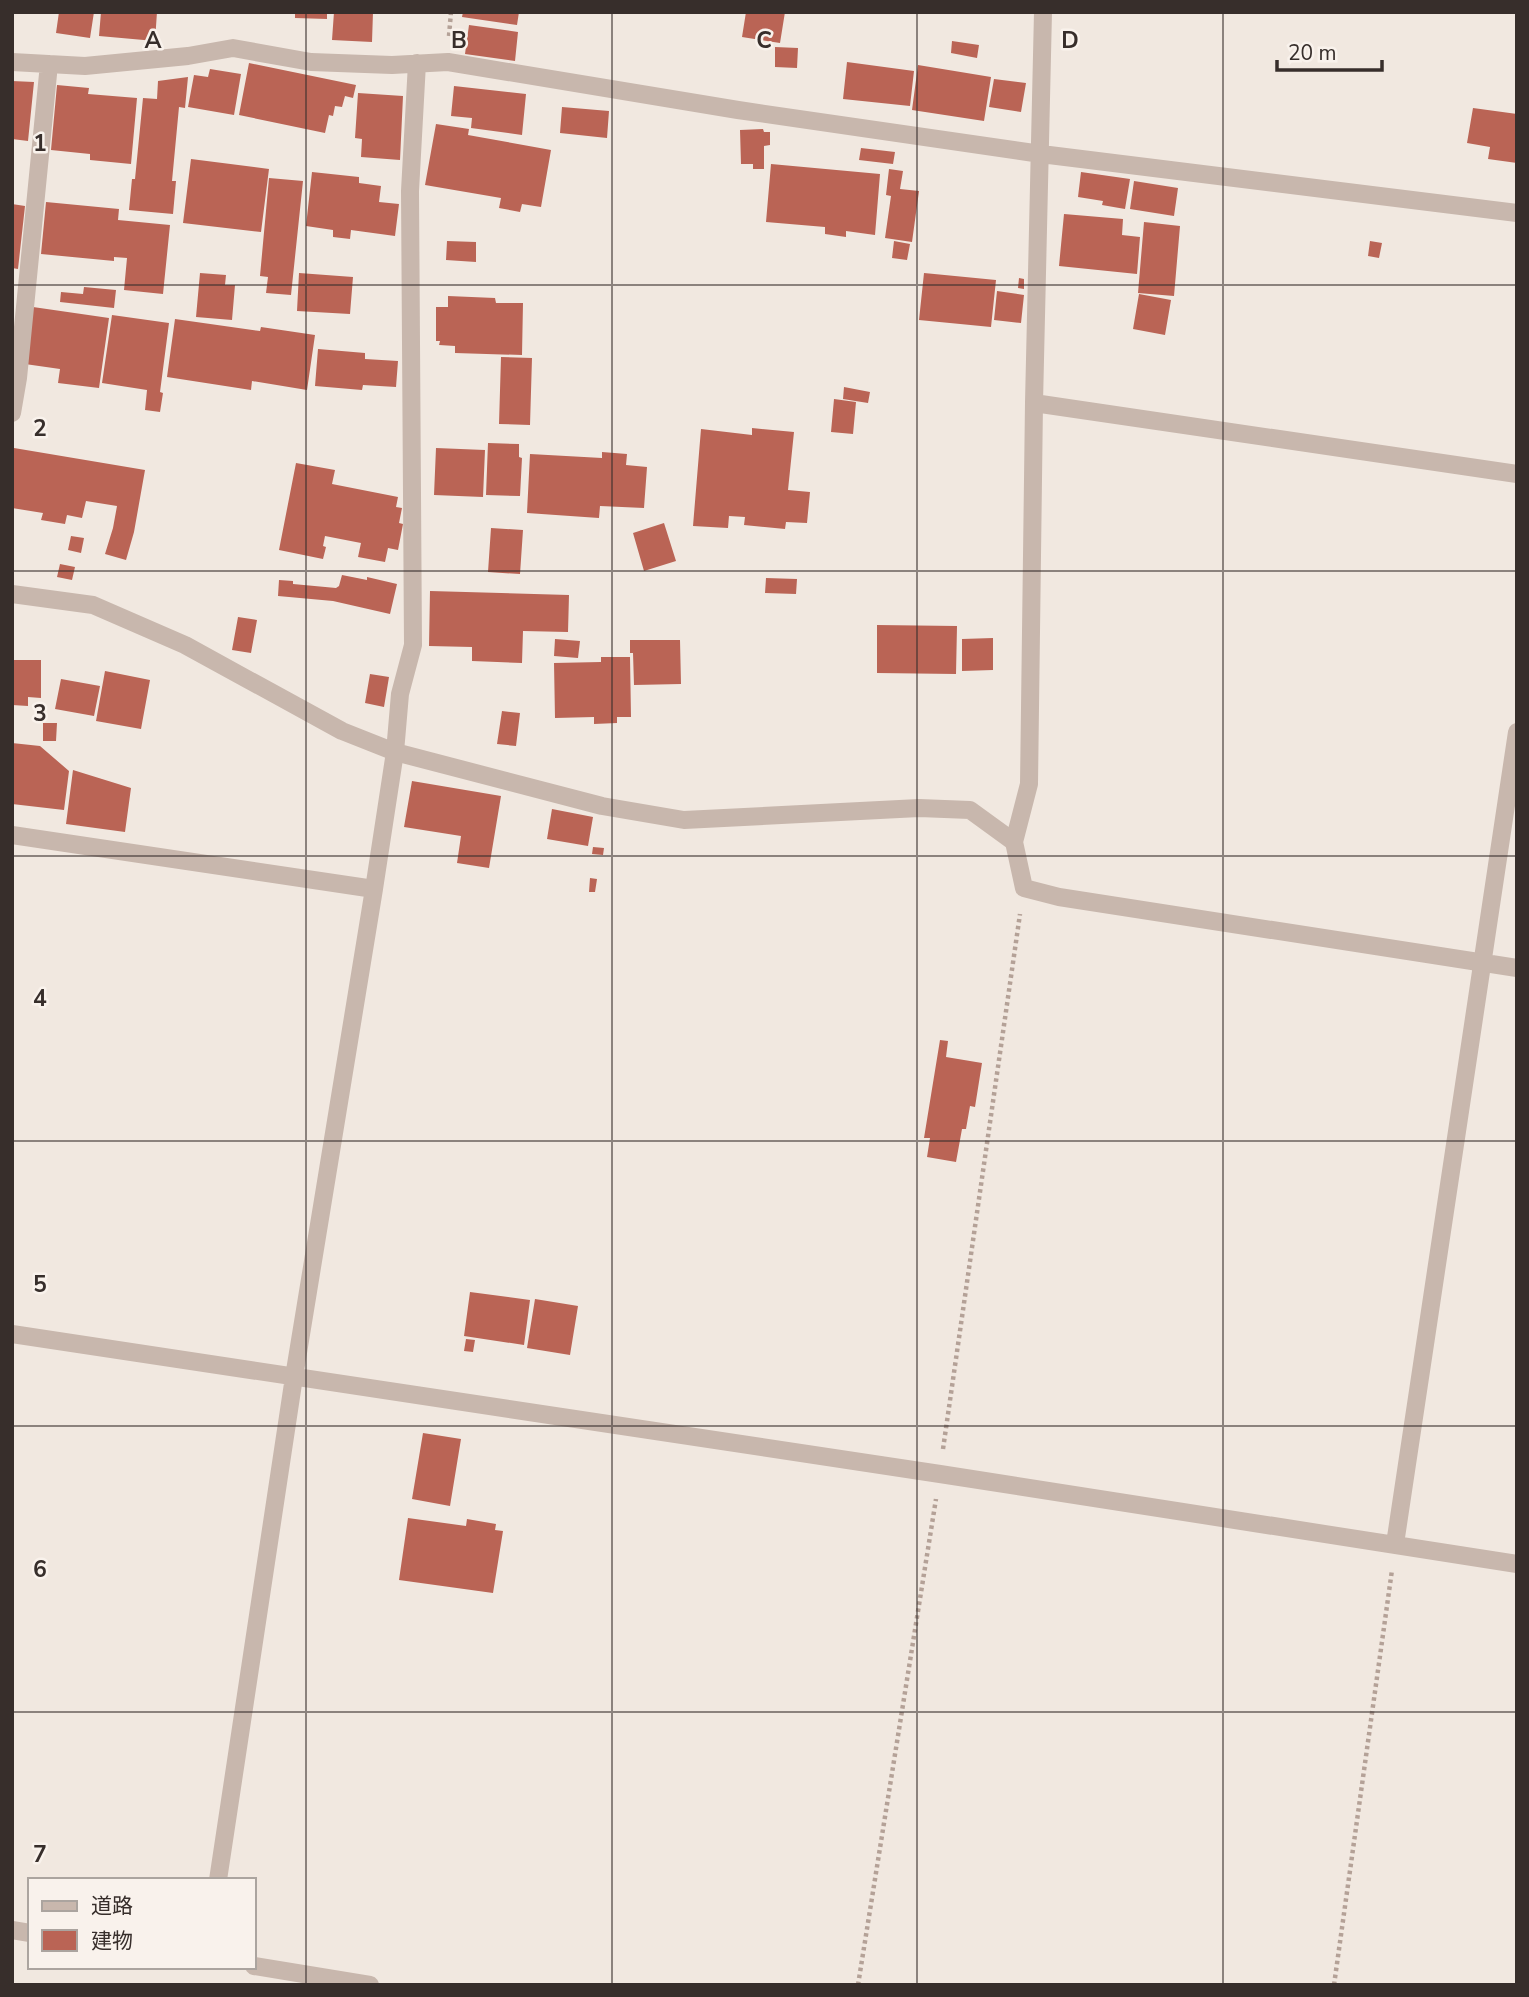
<svg xmlns="http://www.w3.org/2000/svg" width="1529" height="1997" viewBox="0 0 1529 1997" font-family="'Nunito Sans','Noto Sans JP',sans-serif">
<style>
.building{fill:#ba6455}
.lines{fill:none;stroke-linecap:round;stroke-linejoin:round}
.path{stroke:#b4a197;stroke-width:4.5;stroke-dasharray:3.5 3.5;stroke-linecap:butt}
.street{stroke:#c8b7ad;stroke-width:18}
.grid{fill:none;stroke:#372e2b;stroke-width:2;stroke-opacity:0.55}
.grid-label{font-size:23px;text-anchor:middle;font-weight:bold;fill:#372e2b;stroke:#f9f2ec;stroke-width:5;stroke-linejoin:round;paint-order:stroke}
</style>
<rect width="100%" height="100%" fill="#f1e8e0"/>
<path class="building" d="M59 12H94L90 38 56 33Z
M101 12H157L155 41 99 36Z
M295 12H327V19L295 18Z
M334 12H373L372 42 332 40Z
M463 12H519L517 25 462 17Z
M746 12H785L780 43 742 37Z
M469 25 518 32 515 61 465 54Z
M952 41 979 45 977 58 951 53Z
M775 47 798 48 797 68 775 67Z
M847 62 914 71 910 106 843 99Z
M249 63 356 85 353 98 345 96 342 107 335 106 333 116 329 115 325 133 239 115Z
M918 65 991 77 984 121 912 110Z
M210 69 241 74 234 115 188 107 194 75 208 77Z
M188 77 185 108 179 107 172 181H176L173 214 129 210 132 179H135L143 98 157 99 158 81Z
M994 79 1026 83 1021 112 989 107Z
M12 81 34 82 28 141 12 139Z
M57 85 89 88 88 94 137 98 131 164 90 160V154L51 150Z
M454 86 526 94 522 135 471 128 472 118 451 116Z
M358 93 403 96 400 160 361 157 362 139 355 138Z
M562 107 609 111 607 138 560 133Z
M1473 108 1517 114V163L1488 159 1490 147 1467 143Z
M436 124 469 129 468 135 551 150 541 207 522 204 520 212 499 208 501 198 425 185Z
M763 129 764 132H770V145L764 146V169H753V164H741L740 130Z
M861 148 895 152 893 164 859 160Z
M191 159 269 169 261 232 183 223Z
M771 164 880 174 875 235 846 231V237L825 234V227L766 222Z
M889 169 903 171 900 189 919 191 912 242 885 238 891 196 886 195Z
M312 172 359 177V183L381 186 379 202 399 204 395 236 351 230 350 239 333 237V230L306 226Z
M1081 172 1130 179 1125 209 1102 205 1103 201 1078 197Z
M269 178 303 181 291 295 266 293 268 277 260 276Z
M1134 181 1178 188 1174 216 1130 209Z
M46 202 119 209 118 220 170 225 163 294 124 290 127 258 114 257V261L41 254Z
M12 204 25 206 18 269 12 268Z
M1064 214 1123 219 1122 235 1140 237 1137 274 1059 266Z
M1144 222 1180 226 1174 296 1138 293Z
M447 241 476 242V262L446 260Z
M894 241 910 244 907 260 892 258Z
M1370 241 1382 243 1379 258 1368 256Z
M200 273 226 275 225 285H235L232 320 196 317Z
M299 273 353 277 350 314 297 311Z
M924 273 996 280 991 327 919 320Z
M1019 278 1024 279V289L1018 288Z
M84 287 116 290 114 308 60 302 61 292 83 294Z
M997 291 1024 295 1021 323 994 320Z
M1139 294 1171 300 1165 335 1133 329Z
M448 296 495 298 496 303H523L522 355 455 353V346L439 345 440 341H436V307H448Z
M33 307 109 318 99 388 58 383 60 369 25 364Z
M112 315 169 323 160 392 163 393 160 412 145 410 147 390 102 383Z
M175 319 260 331 261 327 315 335 307 390 252 381 251 390 167 377Z
M318 349 365 353V359L398 361 396 387 363 385 362 390 315 386Z
M501 357 532 358 530 425 499 424Z
M844 387 870 392 868 403 843 399Z
M834 399 856 402 853 434 831 432Z
M752 428 794 432 788 490 810 492 807 523 786 522 785 529 744 525 745 517 729 516 728 528 693 526 701 429 752 435Z
M488 443 519 444V457L522 458 520 496 486 495Z
M14 448 145 470 134 532 126 560 105 554 113 528 117 506 86 501 82 518 67 515 65 524 41 520 43 513 12 508Z
M436 448 485 450 483 497 434 495Z
M602 452 627 454 626 465 647 467 644 508 600 506 599 518 527 513 530 454 602 458Z
M296 463 335 470 332 484 398 497 396 507 402 508 399 523 403 524 398 550 388 548 385 562 358 557 361 543 325 536 323 546 326 547 323 559 279 550Z
M664 523 676 561 644 571 633 533Z
M491 528 523 530 520 574 488 572Z
M71 536 84 538 81 553 68 550Z
M60 564 75 567 72 580 57 577Z
M342 575 367 580V577L397 584 390 614 333 601 278 596 279 580 293 581V584L336 588 339 586Z
M766 578 797 579 796 594 765 593Z
M430 591 569 595 568 632 523 631 522 663 472 661V647L429 646Z
M238 617 257 620 251 653 232 650Z
M877 625 957 626 956 674 877 673Z
M993 638V670L962 671V639Z
M555 639 580 641 578 658 554 656Z
M630 640H680L681 684 634 685 633 653H630Z
M601 657H630L631 717H617V723L594 724V717L555 718 554 663 601 662Z
M12 660H41V698L28 697V706L12 705Z
M105 671 150 680 141 729 96 721Z
M370 674 389 677 384 707 365 703Z
M61 679 100 686 94 716 55 709Z
M502 711 520 713 516 746 497 744Z
M43 723H57L56 741H43Z
M12 743 40 746 69 771 64 810 12 804Z
M73 770 131 788 125 832 66 824Z
M412 781 501 796 489 868 457 863 461 836 404 827Z
M552 809 593 817 588 846 547 839Z
M593 847 604 848 603 855 592 854Z
M590 878 597 879 595 892H589Z
M940 1040 948 1041 946 1057 982 1063 975 1107 970 1106 966 1129H962L956 1162 927 1157 930 1138H924Z
M470 1292 530 1300 524 1345 464 1336Z
M535 1299 578 1306 570 1355 527 1348Z
M466 1339 475 1340 473 1352 464 1351Z
M423 1433 461 1439 450 1506 412 1499Z
M408 1518 466 1526 467 1519 496 1524 495 1530 503 1531 493 1593 399 1580Z"/>
<g class="lines">
<path class="path" d="M449 36 451 12
M943 1449 1020 914
M858 1985 936 1499
M1334 1985 1392 1570"/>
<path class="street" d="M1043 12 1034 403 1029 784 1014 842 1024 888 1059 897 1517 968
M12 62 85 66 188 56 233 48 311 62 392 65 448 62 738 110 1041 154 1517 213
M1034 403 1517 474
M12 413 18 378 49 64
M12 594 93 605 185 645 342 731 395 752 602 806 684 820 919 808 970 810 1014 842
M12 835 374 889 294 1377 218 1880
M374 889 395 752 400 694 413 645 410 191 417 63
M12 1334 940 1474 1517 1564
M1395 1544 1517 732
M12 1930 30 1933
M254 1966 370 1985"/>
</g>
<path class="grid" d="M306 12V1985M612 12V1985M917 12V1985M1223 12V1985M12 285H1517M12 571H1517M12 856H1517M12 1141H1517M12 1426H1517M12 1712H1517"/>
<g class="grid-label">
<text x="153" y="48">A</text>
<text x="459" y="48">B</text>
<text x="764" y="48">C</text>
<text x="1070" y="48">D</text>
<text x="40" y="151">1</text>
<text x="40" y="436">2</text>
<text x="40" y="721">3</text>
<text x="40" y="1006">4</text>
<text x="40" y="1292">5</text>
<text x="40" y="1577">6</text>
<text x="40" y="1862">7</text>
</g>
<rect width="1529" height="1997" fill="none" stroke="#372e2b" stroke-width="28"/>
<rect x="28" y="1878" width="228" height="91" fill="#f9f2ec" stroke="#aba49f" stroke-width="2"/>
<rect x="42" y="1901" width="35" height="10" fill="#c8b7ad" stroke="#aba49f" stroke-width="2"/>
<text x="91" y="1913" font-size="21" fill="#372e2b">道路</text>
<rect x="42" y="1930" width="35" height="21" fill="#ba6455" stroke="#aba49f" stroke-width="2"/>
<text x="91" y="1948" font-size="21" fill="#372e2b">建物</text>
<path d="M1277 60v10h105v-10" fill="none" stroke="#372e2b" stroke-width="3.5"/>
<text x="1288" y="60" font-size="21" fill="#372e2b" stroke="#f9f2ec" stroke-width="5" paint-order="stroke">20 m</text>
</svg>
